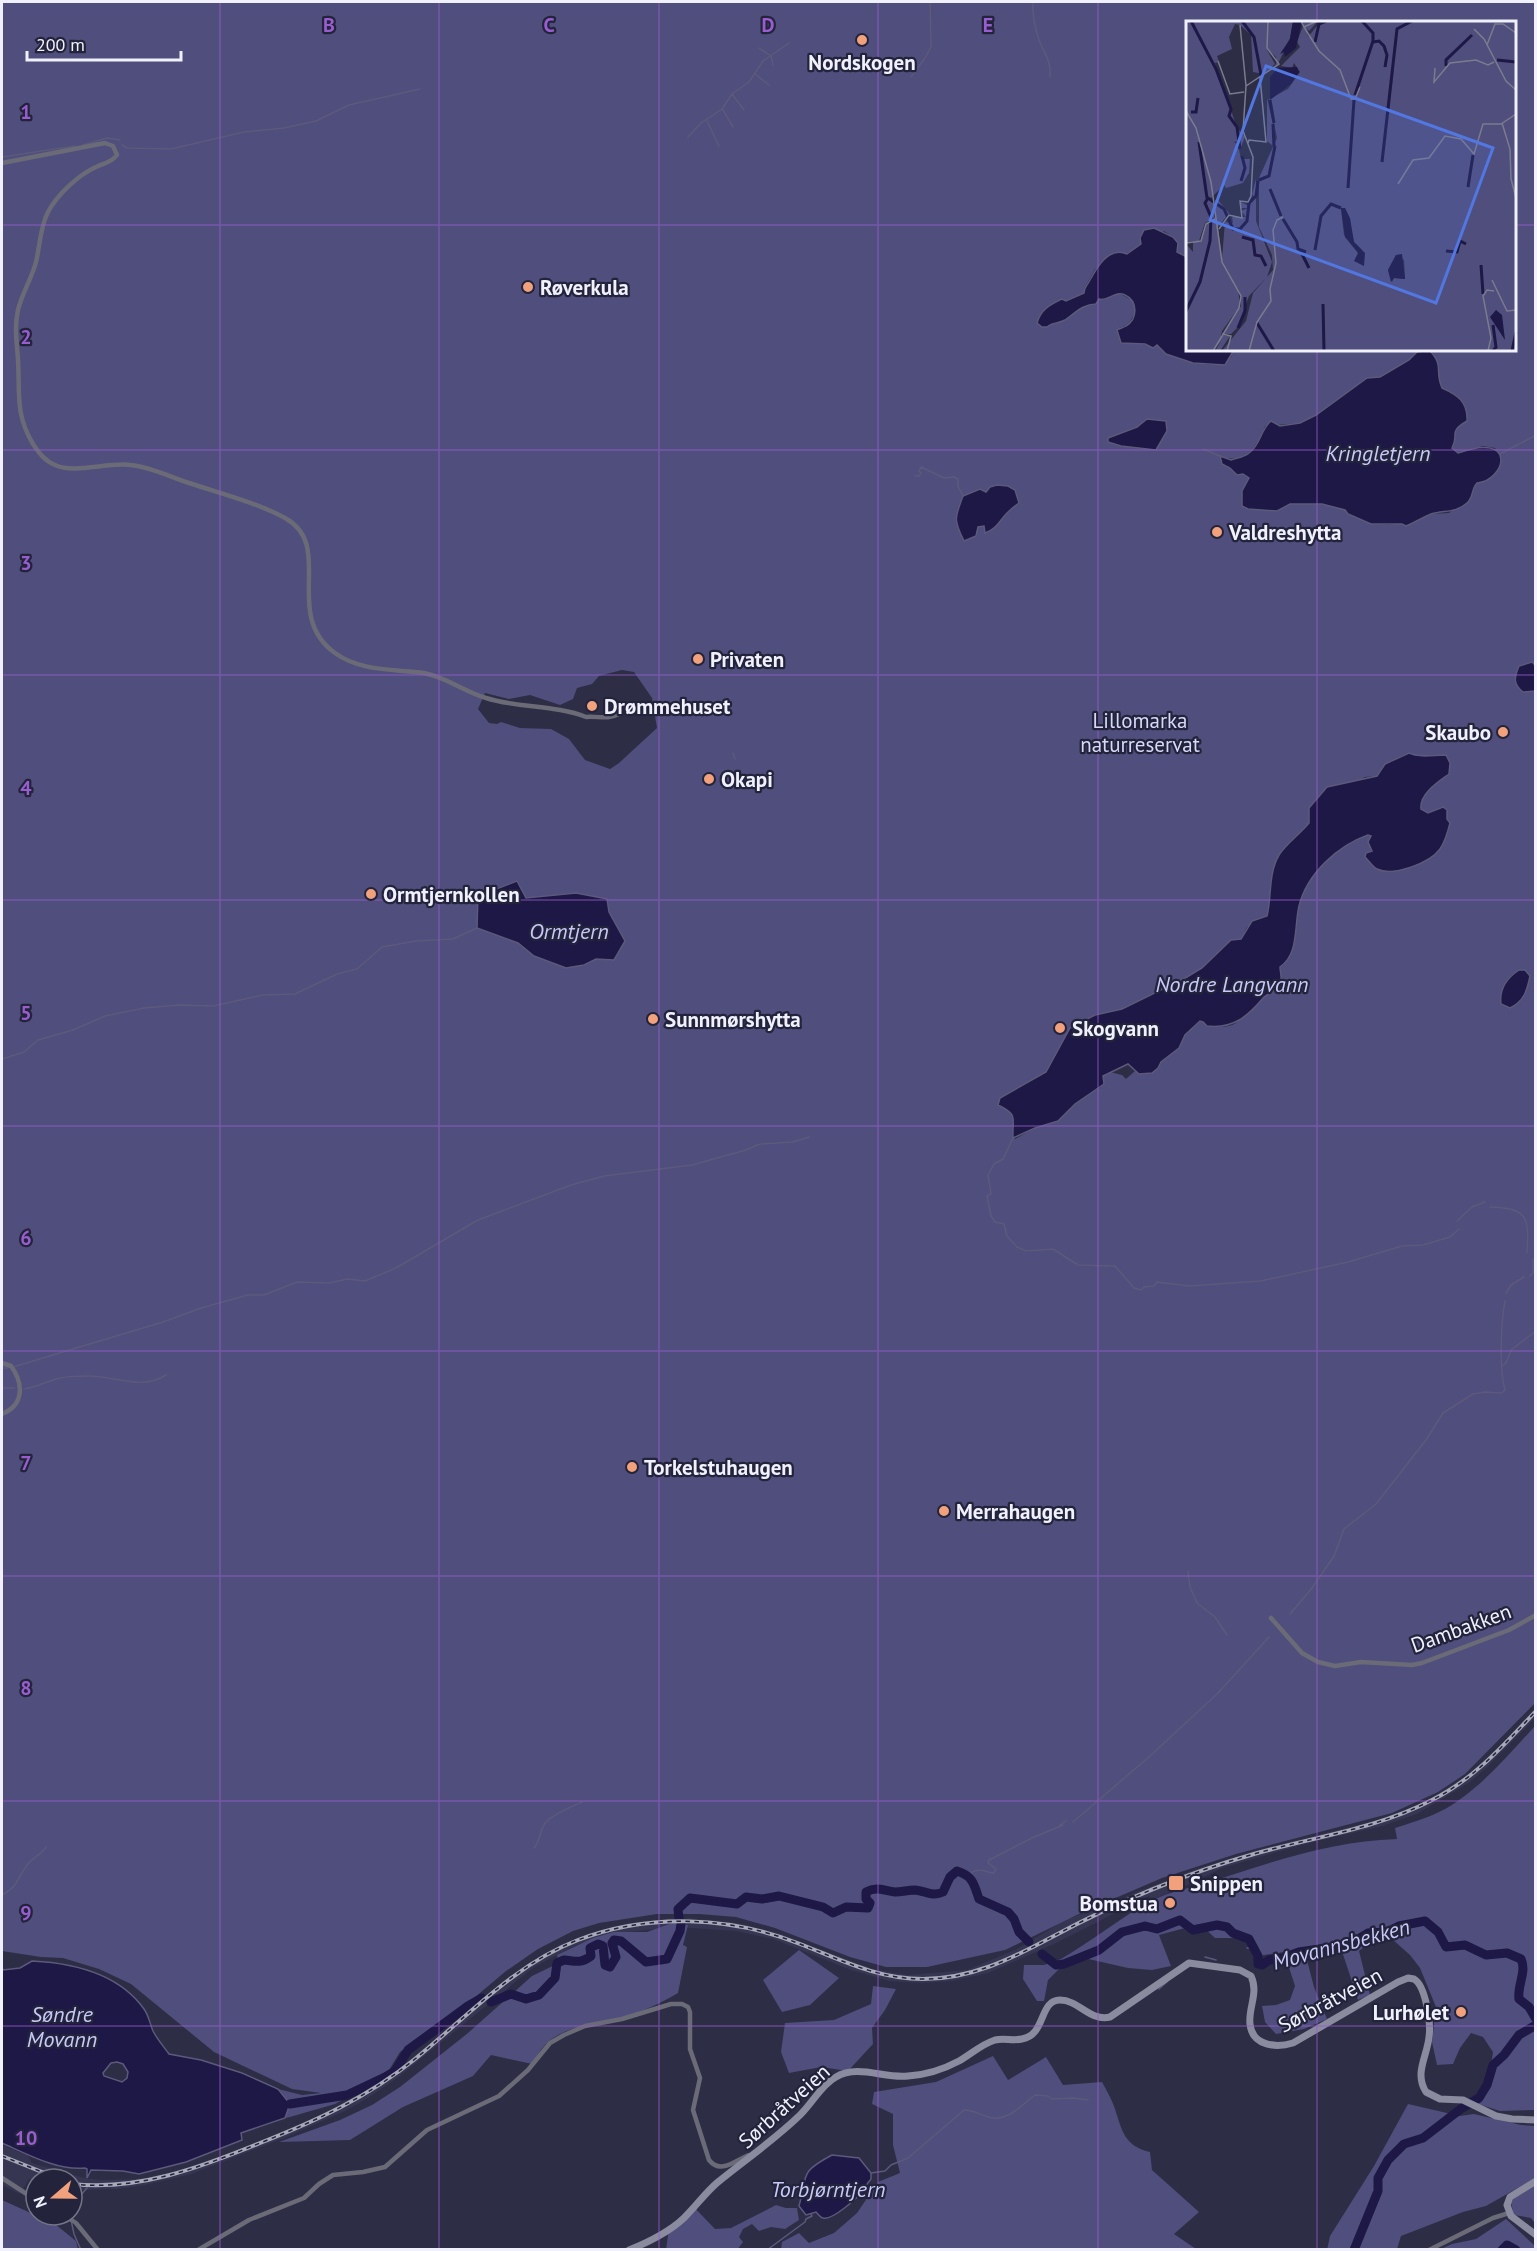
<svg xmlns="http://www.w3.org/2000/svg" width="1537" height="2251" viewBox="0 0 1537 2251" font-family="'PT Sans',sans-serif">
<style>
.built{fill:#363653}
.green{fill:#4f4e7d;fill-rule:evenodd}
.water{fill:#1d1845;stroke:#5c597c;stroke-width:1.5;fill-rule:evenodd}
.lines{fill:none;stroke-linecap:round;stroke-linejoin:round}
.stream{stroke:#5c597c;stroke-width:1.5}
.river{stroke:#1d1845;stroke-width:9}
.street{stroke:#6a6b77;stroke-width:4.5}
.secondary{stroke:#8a8b9f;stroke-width:7}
.rail-casing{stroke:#a7a8b8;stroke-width:4}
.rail{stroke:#23233b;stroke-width:1.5;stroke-dasharray:4.5;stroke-linecap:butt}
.grid{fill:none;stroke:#985dce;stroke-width:1.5;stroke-opacity:0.55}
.poi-dot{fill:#f1a17c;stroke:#23233b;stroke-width:2}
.labels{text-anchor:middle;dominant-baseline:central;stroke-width:4.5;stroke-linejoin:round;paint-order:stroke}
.poi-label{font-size:21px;font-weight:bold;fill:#f0f1fd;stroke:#23233b;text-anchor:start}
.park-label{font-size:21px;fill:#d6d8f8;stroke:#23233b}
.street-label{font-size:21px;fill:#f0f1fd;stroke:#23233b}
.water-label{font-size:22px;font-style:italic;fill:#c7c9f8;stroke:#23233b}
.inset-river{fill:none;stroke:#1d1845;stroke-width:3}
.inset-road{fill:none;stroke:#7b7b8f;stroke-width:1.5}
.view{fill:#5277e1;fill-opacity:0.15;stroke:#5277e1;stroke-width:3}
.inset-edge{fill:none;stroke:#f0f1fd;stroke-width:3}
.grid-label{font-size:20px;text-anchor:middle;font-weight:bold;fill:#985dce;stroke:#23233b;stroke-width:4.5;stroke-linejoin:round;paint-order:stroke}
</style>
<rect width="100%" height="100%" fill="#2d2d45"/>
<path class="built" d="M1535 1708V1718L1486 1768 1470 1782 1417 1814 1379 1827 1308 1843 1222 1868 1194 1882 1151 1900 1149 1896 1054 1944 988 1973 952 1981 922 1983 889 1981 851 1970 773 1939 735 1931 676 1927 617 1933 576 1945 534 1967 397 2078 368 2098 345 2111 284 2138 191 2174 145 2185 117 2189 80 2190 72 2189V2179H36V2181L29 2179 20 2194 2 2185V2145L28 2156 32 2163 84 2178 99 2180 145 2179 162 2176 207 2162 319 2118 365 2094 394 2073 508 1978 548 1951 562 1944 616 1926 637 1922 676 1918 678 1920H685L688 1918 736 1923 775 1932 872 1969 907 1975 967 1970 1017 1949 1063 1921 1191 1871 1254 1851 1378 1820 1415 1806 1432 1798 1465 1777 1500 1746Z"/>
<path class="green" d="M2 2H1535L1536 673 1523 692 1536 691V1702L1465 1774 1438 1792 1392 1813 1236 1854 1162 1878 1083 1912 1005 1950 927 1967H886L850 1957 775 1928 736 1917 699 1914H657L599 1923 573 1931 538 1949 506 1971 461 2009 400 2052 389 2070 360 2087H364L335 2104 290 2117 285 2118 290 2104 278 2089 302 2095 321 2093 292 2089 214 2052 131 1984 99 1969 63 1958 41 1957 2 1951ZM1188 22H1514V350H1429C1445 366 1434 370 1442 388 1459 395 1468 402 1467 421L1456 428 1452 448 1458 453 1483 446 1495 448 1501 462C1494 473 1491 482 1477 483L1472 488V493L1449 513 1430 514 1421 519 1390 525 1371 524 1345 510 1322 504H1290L1277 511 1248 509 1242 491 1249 478 1243 474 1237 475 1230 468 1222 464 1220 457C1246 463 1256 449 1265 426L1300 423 1316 415 1367 378 1380 377 1409 360 1417 352 1425 350H1234L1231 357 1213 365 1192 363 1166 354 1157 345 1153 347 1134 342 1126 344 1119 328C1129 326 1132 319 1136 310L1133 301 1119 293 1088 304 1057 323 1038 319C1043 308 1051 305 1062 299L1065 301 1084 293V289L1095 269 1134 250 1164 231 1173 237 1178 243 1177 252 1187 257ZM1147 419 1156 450 1121 446 1108 442 1137 427ZM622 670 634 672 652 698 657 728 619 763 610 769 585 760 569 739 551 729 520 728 501 722 497 724 489 723 478 709 485 693 509 699 530 695 560 705 573 699 577 688 592 684 599 676ZM1385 764 1437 783C1429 790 1419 798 1421 809L1428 813 1442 807 1367 858 1372 848 1370 840 1371 836 1368 834C1338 850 1321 859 1303 890 1295 904 1299 925 1294 940 1291 949 1243 1018 1236 1023 1223 1031 1212 1024 1200 1021L1184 1035 1179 1048 1161 1062 1158 1068 1139 1074 1135 1071 1126 1079 1122 1075 1110 1072 1103 1076 1101 1087 1090 1092 1075 1104 1058 1121 1035 1128 1015 1139 1013 1136 1014 1117 1000 1098 1046 1072 1058 1052 1095 1015 1122 1009 1187 977 1202 968 1231 940 1241 939 1247 927 1267 916 1271 900V879L1289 845 1309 823V808L1365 777 1377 776ZM576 893 606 899 609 912 624 941 614 959H596L584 965 534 956 518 943 477 928 526 898Z
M1535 1726V2110L1500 2111 1478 2104 1477 2093 1489 2079 1493 2052 1483 2037 1471 2033 1460 2048 1453 2064 1437 2065 1432 2042 1436 2007 1420 1968 1410 1955 1392 1939 1372 1941 1359 1951 1370 1995 1358 2000 1339 1942 1311 1953 1307 1960 1314 1987 1327 2019 1304 2029 1276 2034 1265 2022 1262 2006 1276 2005 1290 2000 1295 1986 1284 1952 1258 1956 1247 1938H1215L1200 1924 1159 1935 1171 1966 1152 1970 1128 1968 1084 1958 1061 1967 1048 1980 1044 2001H1037L1023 1979 1024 1965H1044L1061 1959C1092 1941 1121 1917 1153 1900 1171 1891 1191 1888 1210 1882 1271 1862 1332 1841 1397 1839L1395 1828C1410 1823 1425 1819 1439 1812 1475 1795 1508 1755 1535 1726Z
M675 1922 688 1925 683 1945 687 1947 678 1993C661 2003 642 2012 623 2017 599 2023 562 2026 545 2045 540 2050 536 2058 532 2064L491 2055 473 2076 403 2107 350 2140 279 2142 340 2120 372 2105 400 2087 468 2033 532 1976 559 1963 557 1955 593 1938 614 1932H647Z
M799 1950 839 1978 810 2005 782 2012 763 1980Z
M873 1986 896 1989 885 2010 872 2028 873 2044 848 2071 821 2067 789 2073 781 2052 785 2023 834 2020 871 2004Z
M993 2056 1008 2080 1046 2057 1063 2085 1102 2082C1107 2091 1112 2100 1115 2109 1122 2130 1124 2146 1150 2152L1152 2170 1199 2212 1174 2234 1196 2249H781L782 2242 799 2233 809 2243 834 2233 857 2213 878 2182 900 2173 893 2145V2114L872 2104 874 2092 936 2082Z
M1408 2104 1460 2116 1474 2114 1521 2125 1535 2126V2178L1486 2206 1463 2212 1401 2236 1397 2249 1327 2250 1330 2236 1374 2166Z
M1535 2184V2223L1531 2218 1514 2215 1511 2203 1514 2198Z
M2 2200 55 2224 76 2241 78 2249H2Z
M692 2205 715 2229 731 2228 776 2205 786 2208H797L799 2220 785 2229 771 2227 759 2231 752 2224 743 2229 739 2237 743 2242 738 2249 666 2250 669 2228Z
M1506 2219 1535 2246V2249H1441L1452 2244 1476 2239Z"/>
<path class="water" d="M1154 228 1173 237 1178 243 1177 252 1187 257 1188 350H1234L1225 365 1193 363 1166 354 1157 345 1153 348 1145 344 1121 343 1117 330C1120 328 1123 328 1126 326 1138 319 1138 301 1125 295 1115 290 1108 302 1099 299L1096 304C1083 304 1075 313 1065 320 1058 324 1052 322 1047 327H1042L1037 323C1041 309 1050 305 1062 299L1066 301 1084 293C1084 287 1087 286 1090 280 1097 267 1109 246 1127 254L1141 244 1140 238 1144 230Z
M1429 350C1445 366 1434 370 1442 388 1458 395 1468 402 1467 421 1447 433 1460 433 1452 448L1458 453C1519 431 1505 481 1477 483 1471 489 1474 497 1467 503 1456 513 1444 510 1431 514 1423 517 1414 523 1406 526L1402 524H1371L1348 514 1345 510 1322 504H1290L1277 511 1248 509 1242 506V491L1249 478 1243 474 1237 475 1230 468 1222 464 1220 456 1231 460C1236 458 1245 457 1249 453 1261 445 1260 430 1271 421L1280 426 1300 423 1316 415 1367 378 1380 377 1409 360 1417 352Z
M1147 419 1166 421 1167 431 1156 450 1121 446 1108 442V438L1137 427Z
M997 485 1008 486 1015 490 1019 503C1015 506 1011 509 1007 513 999 521 997 529 985 533L984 526 978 527 976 536 964 541C953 519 955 518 963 496L980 489 986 492 990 487Z
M1532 662 1535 665V691L1523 692C1513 684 1514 678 1519 666Z
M1409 753C1420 758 1434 755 1446 755L1450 763 1449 774C1438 782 1419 794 1421 809L1428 813 1443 807 1447 810V819L1450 823C1448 831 1445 842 1440 849 1430 863 1393 877 1377 869 1373 867 1369 861 1365 857L1366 853 1372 851 1368 842 1371 836 1368 835C1337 846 1307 874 1299 906 1294 927 1299 954 1280 967 1280 972 1283 981 1280 985 1276 990 1269 993 1264 997 1248 1016 1234 1029 1207 1026L1203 1022 1200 1021 1185 1035 1179 1048 1161 1062 1158 1068 1152 1073 1139 1074 1128 1064 1103 1076 1104 1084 1075 1104 1058 1121 1035 1128 1013 1138C1012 1118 1019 1115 998 1105L1000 1098 1046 1072 1070 1028 1095 1015 1122 1009 1187 977 1202 968 1231 940 1241 939 1252 921 1267 916C1272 896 1268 874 1279 855 1286 844 1300 834 1309 823V808L1327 787 1377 776 1385 764Z
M517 881 526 898 576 893 607 899 609 912 625 941 614 960 596 959 584 965 566 968 534 956 518 943 477 928 478 896Z
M1519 970H1525L1530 976C1527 991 1524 1001 1510 1008L1501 1004C1499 989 1507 978 1519 970Z
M32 1961C73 1963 119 1974 144 2009 149 2016 150 2024 153 2031 157 2039 164 2047 169 2054L201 2060 242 2073 278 2089 290 2104 285 2118 241 2133 242 2140 186 2162 139 2174 123 2171 91 2170 87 2178V2169L85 2168C58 2171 27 2154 2 2143V1967L3 1970 20 1968ZM117 2062 123 2064 128 2072 127 2078 122 2082 104 2076 103 2073 111 2063Z
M832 2155 859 2158 871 2173V2179C867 2183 866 2186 863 2191 857 2198 832 2221 823 2218 821 2218 818 2214 816 2212L806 2215 799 2206C808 2175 798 2173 832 2155Z"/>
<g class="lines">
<path class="stream" d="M1033 2C1032 14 1035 28 1039 40 1045 56 1051 59 1050 77
M759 48 771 56 773 65
M755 74 769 85
M911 77 925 58 931 47 930 2
M732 94 744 110
M723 110 733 127
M707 121 719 146
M688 137 701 123 722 109 732 94 749 82 763 61 789 43
M83 145 107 138 120 140
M122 145 127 148 171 149 244 132 284 128 316 121 349 105 420 89
M2 157 75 146
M1203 449 1220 456
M1500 454 1536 435
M915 476H919L921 473 919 471 921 467 944 478 954 477 958 479V486L963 496
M733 753 735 759
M2 1059 24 1052 38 1040 73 1030 105 1016 144 1008 180 1005 213 1006 263 995 295 994 337 974 357 969 382 947 416 941 453 939 477 928
M1013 1138 1003 1159 994 1164 988 1175 991 1194 987 1196 991 1216 995 1222 1004 1224 1007 1236 1017 1247 1026 1251 1053 1249 1078 1265 1115 1266 1134 1288 1141 1290 1144 1287 1154 1286 1157 1282 1189 1286 1261 1281 1348 1262 1402 1246 1423 1245 1450 1237 1459 1229
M1490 1207C1529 1208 1529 1219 1527 1253
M1457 1221 1472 1207 1485 1202
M1530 1276 1533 1273V1259
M1506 1293 1511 1285 1524 1277
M1502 1366 1506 1363 1511 1350 1536 1331
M13 1367 163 1322 201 1308 248 1295H264L297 1282 329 1283 347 1279 365 1281 396 1268 478 1220 571 1185 604 1176 692 1165 746 1150 760 1144 793 1142 809 1137
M2 1368H8
M2 1388H15
M24 1389C37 1387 48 1381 60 1378 69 1376 79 1376 88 1376 116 1376 141 1391 166 1375
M1188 1571 1190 1587 1197 1603 1215 1617 1227 1635
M1290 1614 1312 1588 1334 1556 1344 1529 1376 1504 1426 1440 1443 1413 1473 1394 1485 1392 1502 1393 1505 1390C1499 1369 1501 1322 1505 1301
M1073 1822 1150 1756 1218 1693 1269 1637
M1060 1825 1067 1820
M534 1848C541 1839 539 1833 544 1825 548 1816 573 1806 582 1802
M971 1878 972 1872C981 1868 985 1872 994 1873L996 1869 988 1863 989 1860 1032 1838 1063 1825
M2 1895C19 1886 17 1878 27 1865 32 1858 41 1855 46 1847
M1247 1948H1254
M1205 1957 1216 1960
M1159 1989 1167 1982
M871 2173 885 2171 891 2165 908 2158 964 2110C975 2110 983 2117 993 2118 1009 2120 1023 2104 1035 2095L1048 2096 1052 2099 1073 2098 1088 2100
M72 2205 87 2188
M70 2215 74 2234 81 2250
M767 2250 805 2222 806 2219 812 2216 811 2214"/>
<path class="river" d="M679 1919 678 1909 690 1898 737 1904 746 1897 762 1899 779 1896 823 1907 833 1913 846 1907 868 1908 870 1903 866 1899V1892C877 1886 884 1891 895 1892 902 1892 908 1890 915 1890 926 1891 932 1897 943 1892L950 1877 957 1871C973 1876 974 1884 979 1899L1008 1912 1014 1919 1019 1932 1029 1942
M1042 1954 1056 1965 1064 1964 1099 1950 1122 1932 1145 1926 1157 1929 1180 1920 1193 1930 1217 1925 1227 1927 1233 1933 1249 1939 1258 1956V1964L1262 1965 1269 1960 1283 1958 1299 1952 1340 1946 1353 1942 1368 1933 1387 1932 1399 1926 1425 1921 1438 1932 1446 1947 1465 1945 1486 1955 1507 1953 1521 1959C1527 1972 1517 1985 1519 1999L1529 2007 1536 2019
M491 2002 511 1994 526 1999 539 1995 555 1978 557 1963 564 1960C576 1961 580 1964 591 1956L590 1948 598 1944 603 1946 605 1965 610 1967 616 1957 612 1943 614 1940 621 1941 646 1962 667 1959 680 1931 681 1924
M290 2104 347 2095 385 2077 395 2071 408 2050 468 2006 482 1998
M1354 2250 1378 2191V2178L1388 2160 1404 2144 1423 2138 1462 2108 1479 2098 1487 2085 1493 2065 1504 2055 1519 2035 1536 2025
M1502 2250 1507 2245 1516 2250"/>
<path class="street" d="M2 163 105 143 113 146 117 155C111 163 104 163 96 167 78 175 57 195 48 212 40 227 40 246 36 262 32 278 22 293 18 310 14 327 17 343 18 360 20 394 15 414 33 444 39 453 45 461 55 465 74 474 108 462 131 465 151 467 170 477 189 483 219 493 258 503 285 518 336 546 281 614 335 653 361 672 395 669 424 673 446 677 465 692 486 698 517 708 556 705 586 717 599 716 607 720 619 714
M2 1363 11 1366C24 1384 24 1405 2 1414
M1271 1618 1302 1653 1318 1662 1335 1666 1361 1662 1412 1665 1422 1663 1509 1630 1536 1615
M2 2178 36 2200
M64 2215 76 2223 98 2250
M198 2250 249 2220 304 2198 319 2184 333 2175 363 2172 385 2167 427 2130 499 2096 528 2070 550 2043 564 2035 585 2026 622 2019 671 2004H682L688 2007 690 2012V2049L700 2078 693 2110 709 2160C721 2175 735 2160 749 2155
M1429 2250 1493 2218 1509 2213"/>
<path class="secondary" d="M1536 2181 1510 2197 1507 2205 1511 2216 1536 2235
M629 2250C649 2242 669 2232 684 2218 696 2206 706 2192 718 2182 745 2160 774 2140 799 2116 812 2104 821 2085 836 2077 858 2064 885 2079 908 2076 925 2075 944 2069 959 2061 971 2054 982 2044 995 2040 1004 2038 1013 2041 1022 2039 1046 2035 1039 2000 1060 2000 1079 2000 1090 2022 1110 2017L1189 1963 1240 1970 1251 1976C1259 1993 1248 2008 1250 2024 1252 2046 1276 2048 1293 2043L1398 1982 1408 1978 1414 1979C1426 1986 1431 2024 1429 2037 1427 2057 1414 2073 1426 2092L1440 2099 1463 2100 1496 2116 1512 2119 1536 2120"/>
<g class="rail-casing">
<path id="rail" d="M2 2156 42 2172 68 2179
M72 2184C138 2191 199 2168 260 2143 316 2121 368 2097 415 2059 467 2017 515 1964 578 1940 649 1913 730 1916 800 1944 841 1960 878 1979 923 1979 971 1979 1011 1959 1052 1937 1117 1902 1184 1874 1254 1854 1313 1837 1377 1829 1432 1800 1474 1779 1504 1745 1536 1711"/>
</g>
<use href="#rail" class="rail"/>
</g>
<path class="grid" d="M220 2V2250M439 2V2250M659 2V2250M878 2V2250M1098 2V2250M1317 2V22M2 225H1188M1514 225H1536M1317 350V2250M2 450H1536M2 675H1536M2 900H1536M2 1126H1536M2 1351H1536M2 1576H1536M2 1801H1536M2 2026H1536"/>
<g class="poi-dot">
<circle cx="862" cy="40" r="6"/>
<circle cx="528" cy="287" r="6"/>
<circle cx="1217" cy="532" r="6"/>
<circle cx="698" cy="659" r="6"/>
<circle cx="592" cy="706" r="6"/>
<circle cx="1503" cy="732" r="6"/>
<circle cx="709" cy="779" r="6"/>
<circle cx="371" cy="894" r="6"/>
<circle cx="653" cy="1019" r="6"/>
<circle cx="1060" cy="1028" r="6"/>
<circle cx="632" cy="1467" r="6"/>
<circle cx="944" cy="1511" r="6"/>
<rect x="1168" y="1875" width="16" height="16" rx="3"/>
<circle cx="1170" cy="1903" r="6"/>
<circle cx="1461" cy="2012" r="6"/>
</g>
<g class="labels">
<g class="poi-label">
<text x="862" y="62" text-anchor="middle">Nordskogen</text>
<text x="540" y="287">Røverkula</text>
<text x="1229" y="532">Valdreshytta</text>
<text x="710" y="659">Privaten</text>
<text x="604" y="706">Drømmehuset</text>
<text x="1491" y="732" text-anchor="end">Skaubo</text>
<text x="721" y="779">Okapi</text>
<text x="383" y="894">Ormtjernkollen</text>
<text x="665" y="1019">Sunnmørshytta</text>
<text x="1072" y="1028">Skogvann</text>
<text x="644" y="1467">Torkelstuhaugen</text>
<text x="956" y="1511">Merrahaugen</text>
<text x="1190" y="1883">Snippen</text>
<text x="1158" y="1903" text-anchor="end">Bomstua</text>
<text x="1449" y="2012" text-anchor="end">Lurhølet</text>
</g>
<g class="park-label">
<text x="1140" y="720">Lillomarka<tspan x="1140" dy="24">naturreservat</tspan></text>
</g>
<g class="street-label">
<text transform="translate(1461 1628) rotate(-20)">Dambakken</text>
<text transform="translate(1330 2000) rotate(-28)">Sørbråtveien</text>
<text transform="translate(784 2106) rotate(-42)">Sørbråtveien</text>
</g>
<g class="water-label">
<text x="1378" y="453">Kringletjern</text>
<text x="569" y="931">Ormtjern</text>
<text x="1232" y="984">Nordre Langvann</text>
<text transform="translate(1341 1944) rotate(-15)">Movannsbekken</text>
<text x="62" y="2014">Søndre<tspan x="62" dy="25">Movann</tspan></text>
<text x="828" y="2189">Torbjørntjern</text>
</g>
</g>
<g transform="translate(1186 21)">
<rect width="330" height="330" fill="#2d2d45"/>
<path d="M0 0H107L104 17 92 43 88 45 90 43V36L80 27 89 43 78 53 67 51 65 14 54 4 49 3 43 16 46 28 31 35 33 41 29 42 51 107 59 116 55 126 54 120 48 121 52 124 55 138H64L63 152 57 162 40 167 38 164 25 177 26 182 31 178 43 192 32 206 36 237 39 201 47 202 46 196H60L55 190 62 187H55V181L63 185 69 177 66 173 70 158V200L86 241 81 256 63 275 51 307 45 313H37L55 285V275L52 267 54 285 36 310 35 315H44L34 330H29L35 320 27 330H0V230L2 225 7 231V221H15L21 203 27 200 30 193 29 185 28 197 19 202 13 220 0 221ZM115 0H132L123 10 121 8 122 16 135 0H330V330H36L60 300 67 272 87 249 86 234 73 206V157L91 117 83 78 102 68 114 51 108 42 106 47 95 45 114 26 111 21 117 5ZM159 187 168 221 176 229V245L171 229 158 214 155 188ZM210 234 218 239 219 258 208 257 206 261 202 249ZM81 77 89 111 88 126 81 120Z" fill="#4f4e7d" fill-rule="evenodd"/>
<path d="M107 0H115V4L110 27 99 36 98 31 94 33 104 18ZM111 46 113 51 105 63 84 79V56L92 47ZM155 187H159L164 197 168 221 179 232 178 245 168 240 172 232 159 216ZM216 233 219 258 208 257 205 261 202 249 210 234ZM310 289 316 294 319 319 304 296Z" fill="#1d1845"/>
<path class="inset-river" d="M5 0 30 48 45 88 43 95 51 106 54 128M56 0 68 16 75 54M176 0 187 12V21L193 20 198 25 201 34 199 46M129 21 133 3 140 0M311 39 330 41M260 45V39L286 14M169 74 187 20M84 79 88 102M5 91H10L12 77M87 103 88 125M13 121 21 177M196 141 211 8 226 0M73 159 83 155 89 125M55 160 59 147 56 135M282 166 287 134M162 167 168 79M84 168 95 195M22 177 38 188 47 208H54L61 200 63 182 70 175 72 160M97 198 111 221 112 228 120 231M56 216 67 219 69 234 75 235 80 245M114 229 123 247M129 229 135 195 145 183 155 187M260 230 271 231 274 220 280 223M295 244 297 273M137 283 138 330M0 290 14 261 24 220 25 196 19 182 22 177M71 302 88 330M52 307 59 290V276M307 330 310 326 307 304M326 330 330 311"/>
<path class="inset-road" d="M115 0 118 6 131 0M118 6 133 30 154 49 165 78H169L174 66M288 8 298 18 320 60 330 69M301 24 309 3H317L330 12M32 40 44 73 58 71M249 47 248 61 264 42 290 39 302 44 308 41M60 65 93 43 81 27 82 0M0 90 10 107 25 161 36 241 55 275 53 287 27 330M316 102 324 128 325 158 330 177M62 122 63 119 80 121 74 56M212 163 227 139 243 137 259 115 275 118 288 133 297 103H315L330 93M33 208 43 194 56 197 54 180 62 181 65 175 67 136 57 110 60 65 54 4M0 222 15 220 20 203 29 198M306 259 321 290 330 289M36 313 45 315 41 330M63 330 71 301 85 280 84 268 90 242 87 209 91 199 97 196M302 330 305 317 297 275 301 269 308 270"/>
<path class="view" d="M80 45 307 127 250 282 24 199Z"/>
<rect width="330" height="330" class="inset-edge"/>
</g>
<g class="grid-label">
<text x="329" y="32">B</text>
<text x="549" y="32">C</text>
<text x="768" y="32">D</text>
<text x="988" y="32">E</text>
<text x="26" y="119">1</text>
<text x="26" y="344">2</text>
<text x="26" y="570">3</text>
<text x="26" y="795">4</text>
<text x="26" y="1020">5</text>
<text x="26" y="1245">6</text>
<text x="26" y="1470">7</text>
<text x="26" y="1695">8</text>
<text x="26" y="1920">9</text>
<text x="26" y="2145">10</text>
</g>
<rect width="1537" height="2251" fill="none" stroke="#f0f1fd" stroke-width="6"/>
<g transform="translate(54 2197) rotate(250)"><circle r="28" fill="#23233b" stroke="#757589" stroke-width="1.5"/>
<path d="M0-4.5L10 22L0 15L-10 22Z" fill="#f1a17c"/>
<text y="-9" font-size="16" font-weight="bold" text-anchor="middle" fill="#f0f1fd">N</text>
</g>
<path d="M27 51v9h154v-9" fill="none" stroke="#f0f1fd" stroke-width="3"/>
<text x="36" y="51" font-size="18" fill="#f0f1fd" stroke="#23233b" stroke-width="4.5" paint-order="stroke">200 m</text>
</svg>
